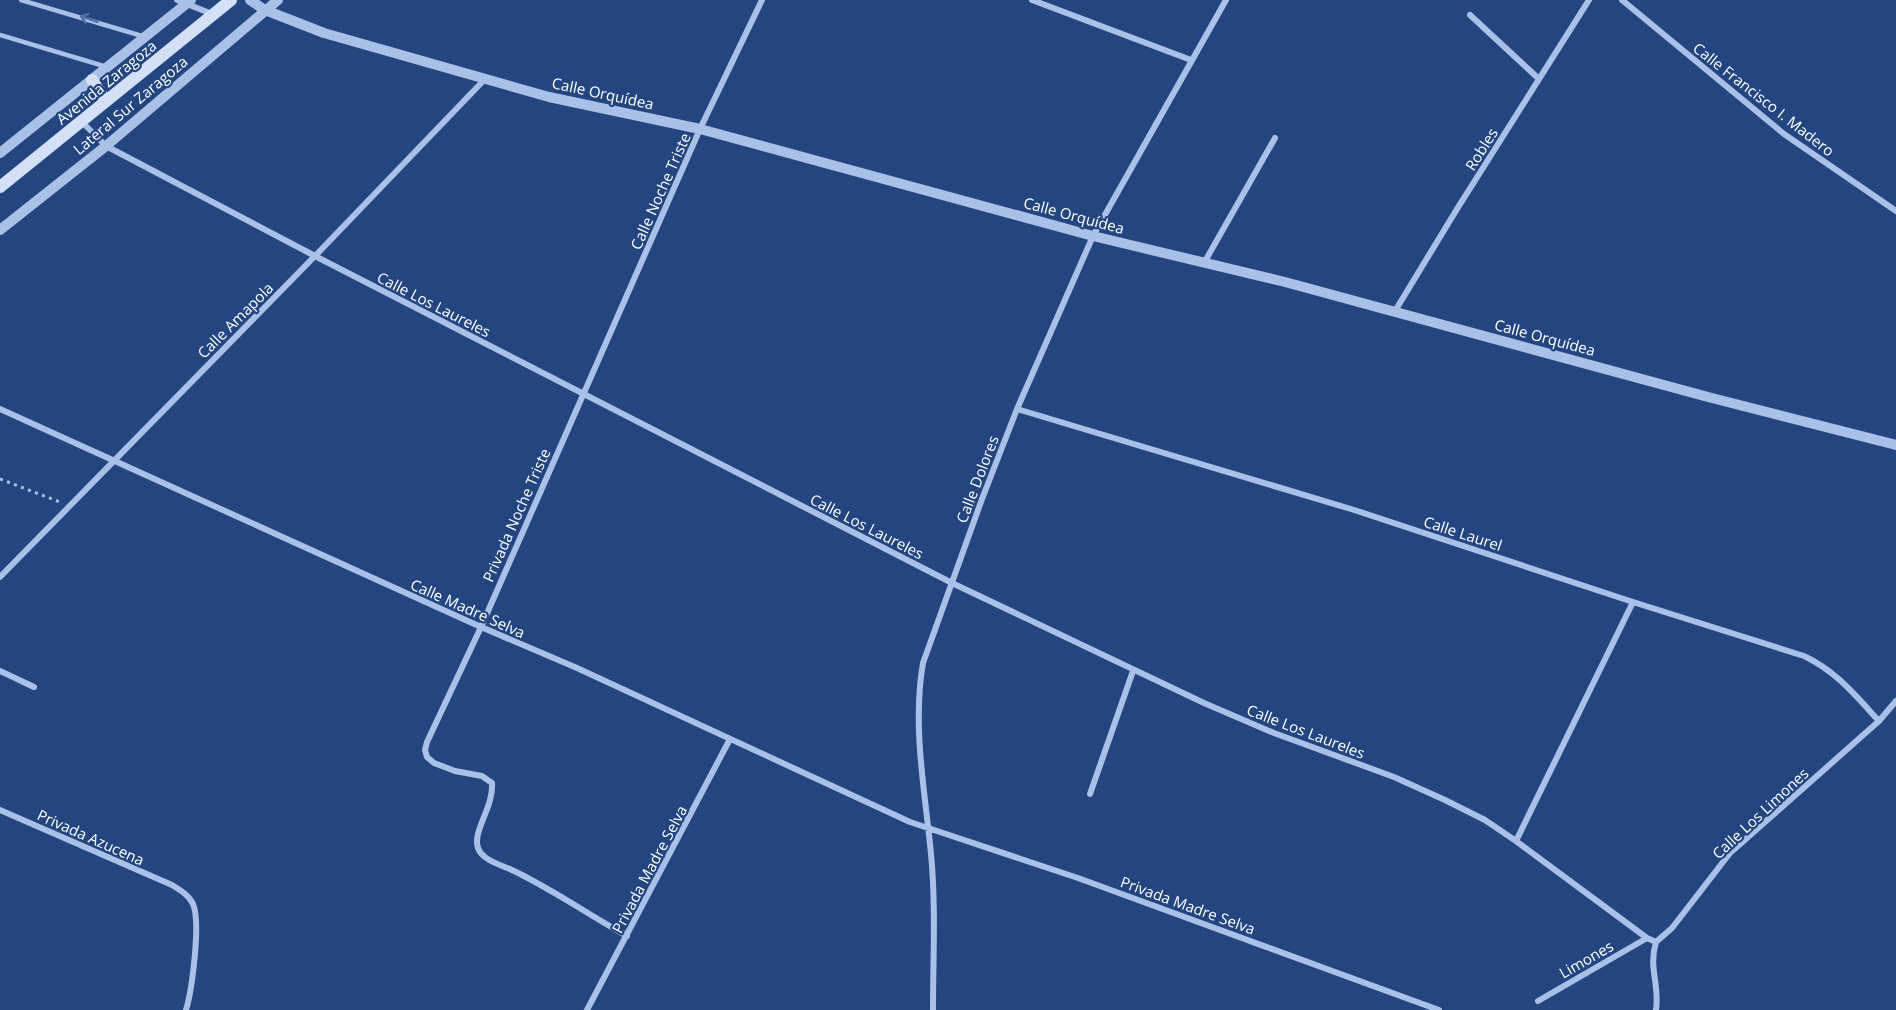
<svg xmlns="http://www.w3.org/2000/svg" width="1896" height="1010" viewBox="0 0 1896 1010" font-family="'Open Sans',sans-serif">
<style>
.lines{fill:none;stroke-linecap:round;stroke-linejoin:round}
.path{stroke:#aac1e7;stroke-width:3;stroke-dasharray:3 4.5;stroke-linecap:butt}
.service{stroke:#aac1e7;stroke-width:4.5}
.minor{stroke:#aac1e7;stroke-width:6}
.tertiary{stroke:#aac1e7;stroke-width:10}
.secondary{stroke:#d4e0f6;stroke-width:12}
.oneway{stroke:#5271a5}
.labels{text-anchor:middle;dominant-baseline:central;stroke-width:4.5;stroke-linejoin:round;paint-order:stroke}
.street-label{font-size:15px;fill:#fff;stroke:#234681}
</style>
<rect width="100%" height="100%" fill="#234681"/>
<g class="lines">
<path class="path" d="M0 479 60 502"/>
<path class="service" d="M21 0 142 36
M0 35 107 67"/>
<path class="minor" d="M177 0 212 14
M1032 0 1191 60
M1622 0 1784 134 1896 211
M1470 15 1539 79
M81 121 106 146 315 256 952 583 1204 703 1274 733 1394 777 1445 800 1485 820 1516 841 1647 938 1656 942 1672 928 1730 853 1879 721 1896 701
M1204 263 1275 138
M1395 311 1457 209 1589 0
M0 409 481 627 577 668 910 822 1078 878 1439 1010
M1017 409 1351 509 1633 602 1804 656C1836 671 1855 695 1879 721
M0 577 315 256 485 79
M0 671 34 687
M1090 794 1133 671
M0 810 172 885C180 890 189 895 193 904 201 922 192 990 186 1010
M1516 841 1633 602
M627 936C589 915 552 889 512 870 501 865 482 860 478 848 472 831 494 807 492 783L482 776 455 771 434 763 427 757 425 750 427 742 481 627 700 129 762 0
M1538 1001 1647 938
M587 1010 730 739
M933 1010C933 959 936 905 931 854 925 791 912 726 923 663L982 499 1017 409 1093 236 1226 0
M1656 1010C1660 984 1648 969 1656 942"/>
<path class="tertiary" d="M250 0 265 10 324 33 549 97 700 129 1093 236 1285 282 1708 397 1896 445
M0 153 191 0
M0 230 106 146 278 0"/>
<path class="secondary" d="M92 80 106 101
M0 187 231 0"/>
</g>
<defs><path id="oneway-shaft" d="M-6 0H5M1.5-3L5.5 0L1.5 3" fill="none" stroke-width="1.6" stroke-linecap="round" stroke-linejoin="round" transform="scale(1.5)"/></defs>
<use class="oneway" href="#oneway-shaft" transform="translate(89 19) rotate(-162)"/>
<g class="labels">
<g class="street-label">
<text transform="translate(106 82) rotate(-39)">Avenida Zaragoza</text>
<text transform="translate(603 93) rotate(12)">Calle Orquídea</text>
<text transform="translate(1764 99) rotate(38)">Calle Francisco I. Madero</text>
<text transform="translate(130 105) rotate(-40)">Lateral Sur Zaragoza</text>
<text transform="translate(1481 149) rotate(-58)">Robles</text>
<text transform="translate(660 191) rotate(-66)">Calle Noche Triste</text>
<text transform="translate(1074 215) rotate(15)">Calle Orquídea</text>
<text transform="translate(434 304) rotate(27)">Calle Los Laureles</text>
<text transform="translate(235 320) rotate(-45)">Calle Amapola</text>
<text transform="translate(1545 337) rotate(15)">Calle Orquídea</text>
<text transform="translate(977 479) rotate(-69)">Calle Dolores</text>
<text transform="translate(516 515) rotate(-66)">Privada Noche Triste</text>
<text transform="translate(867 526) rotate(27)">Calle Los Laureles</text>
<text transform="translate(1463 533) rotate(18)">Calle Laurel</text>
<text transform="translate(468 608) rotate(24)">Calle Madre Selva</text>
<text transform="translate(1306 731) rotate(21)">Calle Los Laureles</text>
<text transform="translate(1760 813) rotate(-43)">Calle Los Limones</text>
<text transform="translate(91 837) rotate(24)">Privada Azucena</text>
<text transform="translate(649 869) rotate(-62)">Privada Madre Selva</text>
<text transform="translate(1188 905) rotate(20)">Privada Madre Selva</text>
<text transform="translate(1586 959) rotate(-30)">Limones</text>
</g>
</g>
</svg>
